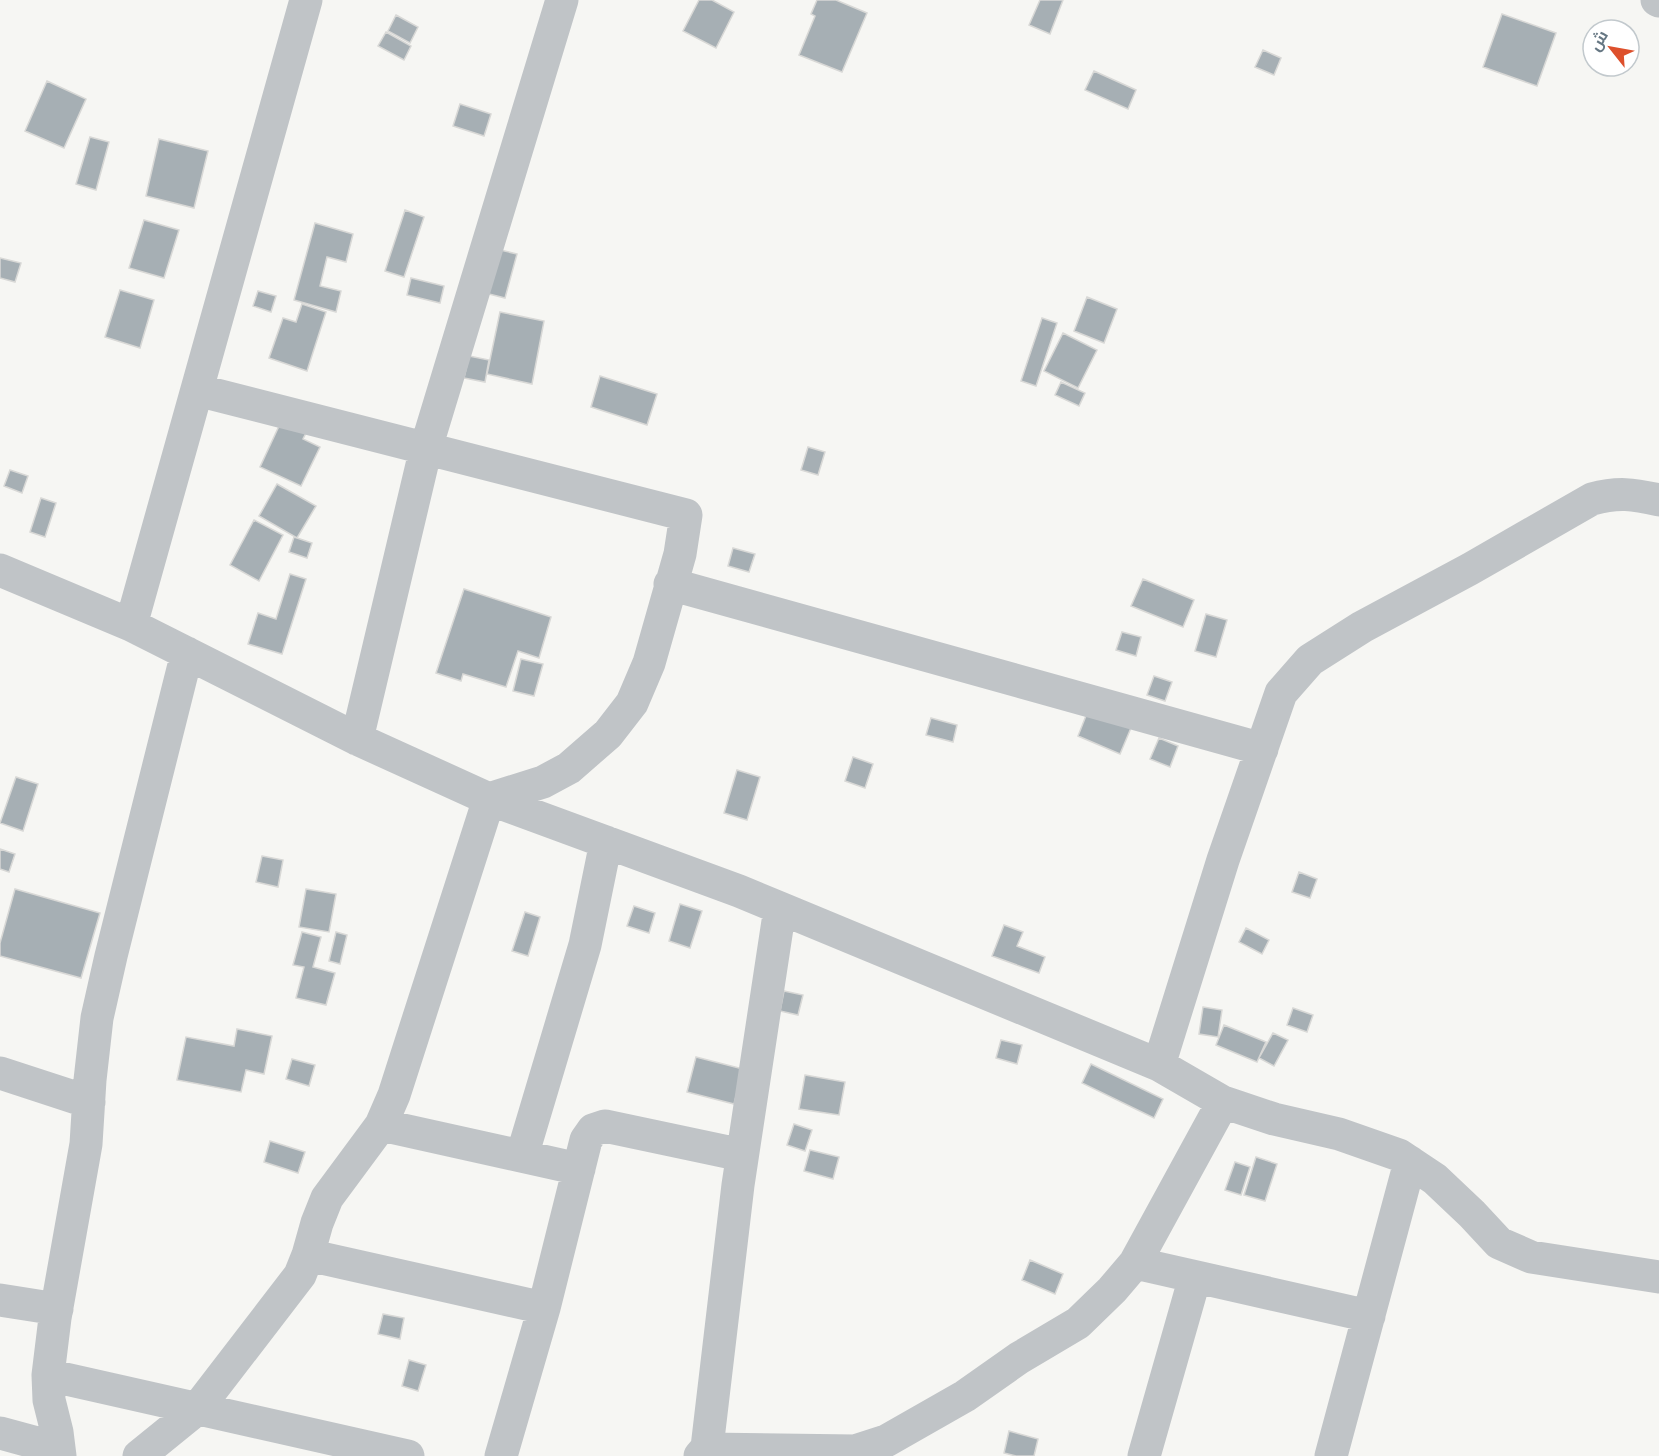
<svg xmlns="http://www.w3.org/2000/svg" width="1659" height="1456" viewBox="0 0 1659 1456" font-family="'Space Grotesk',Cairo,sans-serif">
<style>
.building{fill:#a6afb4;stroke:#d8d8d6;stroke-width:1.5}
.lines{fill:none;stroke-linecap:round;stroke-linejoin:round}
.minor{stroke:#c0c4c7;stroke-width:33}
</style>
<rect width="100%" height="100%" fill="#f6f6f3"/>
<path class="building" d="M699 0H712L734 12 716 48 683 31Z
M817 0H836L867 13 842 72 799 55 815 16 811 14Z
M1040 0H1063L1050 34 1029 25Z
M1502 14 1556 33 1537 86 1483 67Z
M396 15 418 27 410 43 388 31Z
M386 32 411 46 404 60 378 46Z
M1263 50 1281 58 1274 75 1255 67Z
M1094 71 1136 90 1128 109 1085 90Z
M47 81 86 99 64 148 25 131Z
M460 104 491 114 484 136 453 126Z
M90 137 109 142 96 190 76 184Z
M159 139 208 151 194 208 146 196Z
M405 210 424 217 404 277 385 271Z
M144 220 179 230 164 278 129 268Z
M315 223 353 234 346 262 327 257 320 286 341 291 336 312 294 300Z
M496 249 517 254 505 298 485 293Z
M0 258 21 263 15 282 0 278Z
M411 278 444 286 440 303 407 295Z
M120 290 154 300 140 348 105 337Z
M258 291 276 296 271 312 253 306Z
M1087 297 1117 309 1104 343 1074 331Z
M302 304 326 312 307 371 269 358 283 318 296 322Z
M500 312 544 321 532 384 487 374Z
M1042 318 1057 323 1036 386 1021 381Z
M1063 333 1097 350 1078 388 1044 371Z
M469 356 489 360 485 382 464 378Z
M600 376 657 394 647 425 591 407Z
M1061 382 1085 393 1079 406 1055 395Z
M286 411 311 423 303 439 320 447 301 486 260 467Z
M808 447 825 452 818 475 801 470Z
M10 470 28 476 22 493 4 486Z
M277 484 316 506 297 538 259 516Z
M41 498 56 503 45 537 30 532Z
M254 520 283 535 259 581 230 565Z
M294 537 312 543 307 558 289 552Z
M733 548 755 554 749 572 728 566Z
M290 574 306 579 282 654 248 644 258 613 276 619Z
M1143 579 1194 600 1183 627 1131 606Z
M464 589 551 617 539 658 518 651 506 687 463 674 461 681 436 673Z
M1206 614 1227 620 1216 657 1195 651Z
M1122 632 1141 637 1136 656 1116 650Z
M521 659 543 664 534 696 513 691Z
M1154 676 1172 682 1165 701 1147 695Z
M1093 698 1136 716 1120 754 1078 736Z
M931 718 957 725 953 742 926 735Z
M1159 738 1178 746 1170 767 1150 759Z
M853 757 873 764 865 788 845 781Z
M737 770 760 777 747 820 724 813Z
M16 777 38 784 23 831 0 823Z
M0 849 15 854 9 872 0 869Z
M262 856 283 860 278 887 256 882Z
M1299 872 1317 879 1310 898 1292 892Z
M15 889 100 913 81 978 0 956V943Z
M306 889 336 894 329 932 299 927Z
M680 904 702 911 690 948 669 941Z
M634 906 655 913 649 933 627 926Z
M525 912 540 917 528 956 512 951Z
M1004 925 1023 932 1017 946 1045 957 1039 973 992 956Z
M1246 928 1269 940 1262 954 1239 942Z
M302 932 321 937 313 967 335 973 326 1005 296 998 304 967 293 965Z
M336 932 347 935 340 964 329 961Z
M784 991 803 995 798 1015 780 1011Z
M1203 1007 1222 1010 1218 1037 1199 1034Z
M1293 1008 1313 1015 1307 1032 1287 1025Z
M1224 1025 1266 1042 1257 1062 1216 1045Z
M237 1029 272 1036 264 1074 246 1070 241 1092 177 1080 186 1037 234 1046Z
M1273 1033 1288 1040 1274 1066 1259 1058Z
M1001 1040 1022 1045 1017 1064 996 1058Z
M696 1057 743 1069 734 1104 687 1092Z
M292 1059 315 1065 309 1086 286 1079Z
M1091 1064 1163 1099 1154 1118 1082 1083Z
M805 1075 845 1082 839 1115 799 1109Z
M794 1124 812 1130 805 1151 787 1145Z
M270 1141 305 1152 298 1173 264 1162Z
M810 1150 839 1157 833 1179 804 1171Z
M1256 1157 1277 1164 1265 1201 1244 1195Z
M1235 1162 1250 1167 1241 1195 1225 1190Z
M1030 1260 1063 1274 1055 1294 1022 1280Z
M383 1314 404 1318 400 1339 378 1334Z
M409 1360 426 1365 418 1391 402 1386Z
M1009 1431 1038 1439 1034 1456H1016L1004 1453Z"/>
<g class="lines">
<path class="minor" d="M1657 0 1659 1
M0 570 131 625 357 739 489 799 739 891 780 908 1159 1065 1223 1102 1274 1119 1339 1134 1399 1155 1435 1179 1472 1214 1499 1243 1531 1257 1659 1277
M670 584 1262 749
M131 625 306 0
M357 739 426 448 562 0
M1159 1065 1223 860 1281 693 1310 660 1362 627 1470 569 1592 499C1618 492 1633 494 1659 500
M0 1073 89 1102
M381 1125 579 1169
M522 1156 585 945 606 842
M308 1255 544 1308
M1135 1263 1369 1316
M0 1300 57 1309
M48 1375 408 1456
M0 1433 59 1449
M60 1456 57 1432 49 1400 48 1375 55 1318 86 1144 90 1080 97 1018 111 956 187 653
M139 1456 197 1409 300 1275 308 1255 317 1223 327 1198 381 1125 394 1095 489 799 543 782 569 768 608 734 632 703 649 663 680 554 686 515 197 390
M501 1456 544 1308 586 1140 593 1130 605 1126 742 1155
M700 1456 706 1449 855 1451 886 1441 965 1396 1019 1358 1078 1323 1112 1290 1135 1263 1223 1102
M706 1456 738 1185 780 908
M1144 1456 1195 1277
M1331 1456 1410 1162"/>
</g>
<g transform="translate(1611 48) rotate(301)"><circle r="28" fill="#ffffff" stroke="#c2c9cd" stroke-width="1.5"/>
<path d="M0-4.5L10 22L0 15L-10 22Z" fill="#dd502c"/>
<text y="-9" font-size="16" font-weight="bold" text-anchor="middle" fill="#667783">ش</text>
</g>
</svg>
